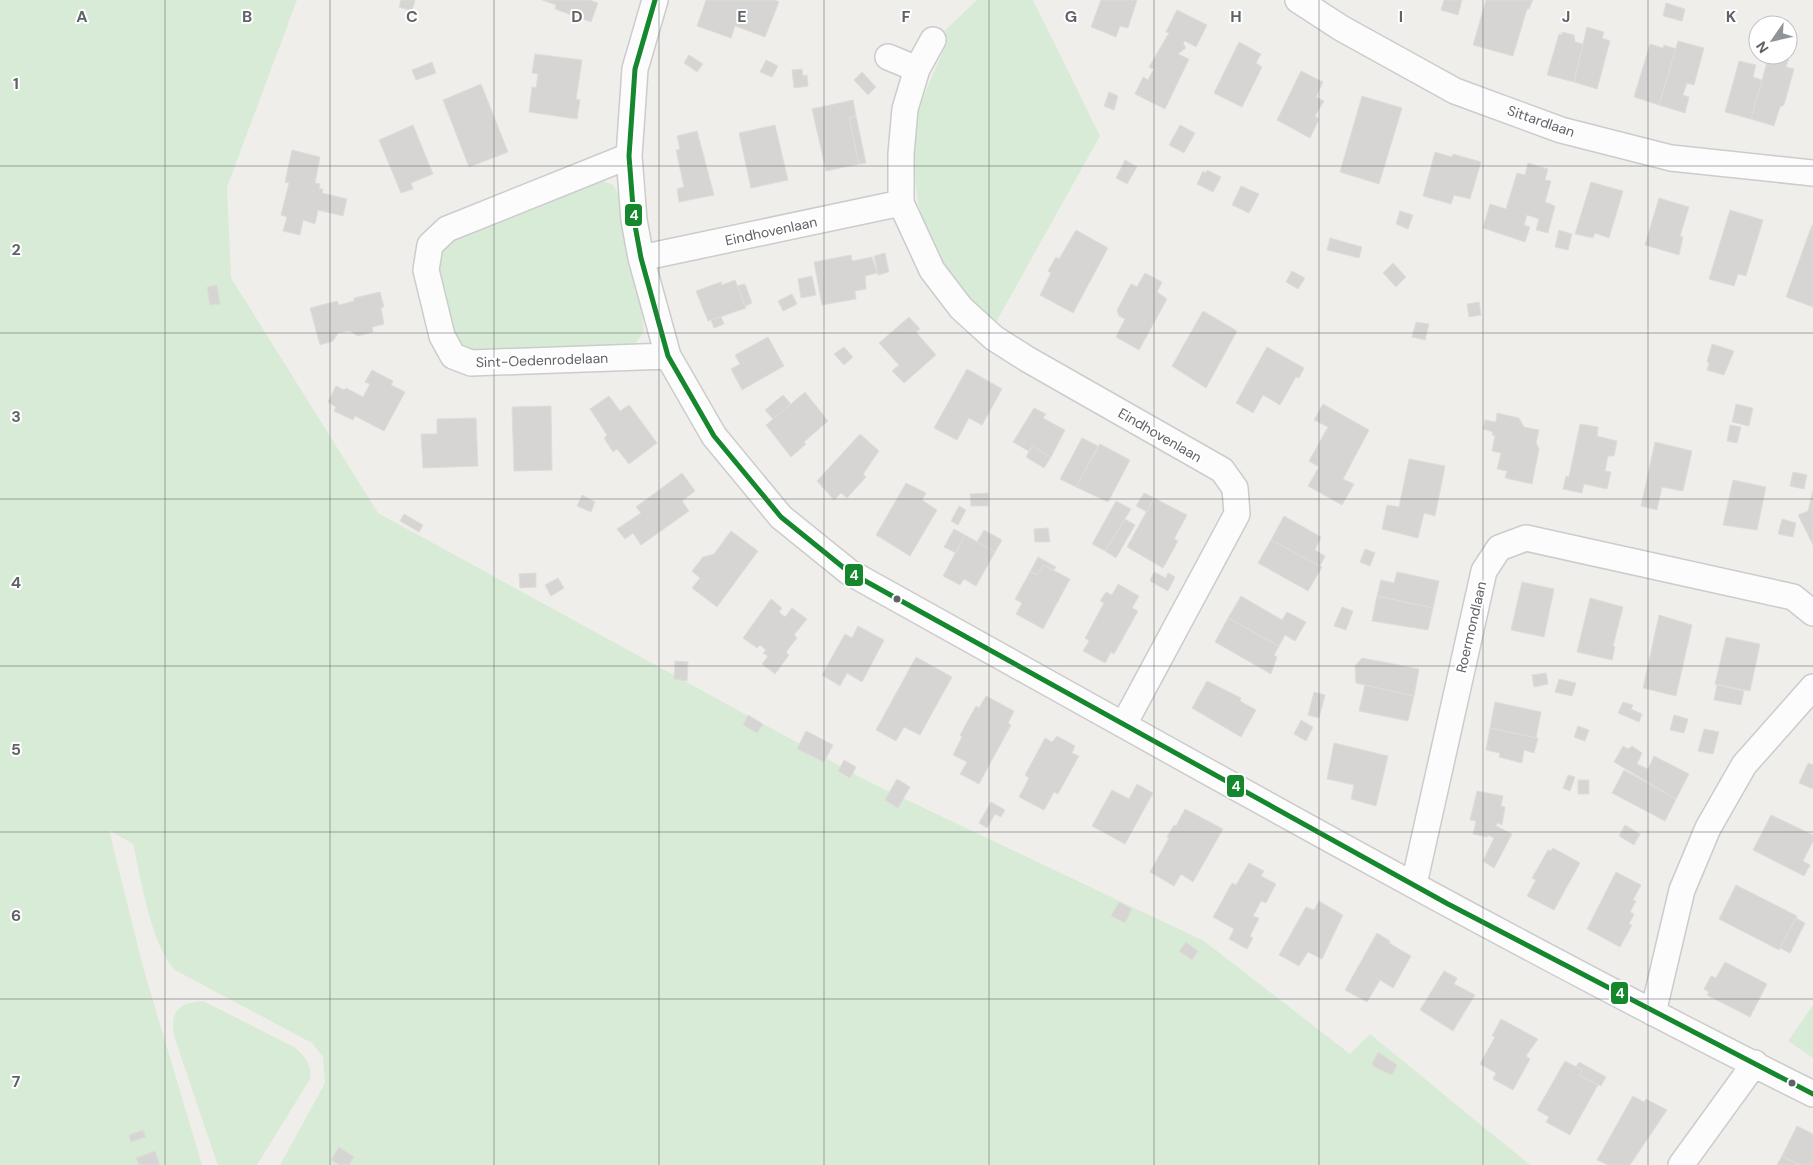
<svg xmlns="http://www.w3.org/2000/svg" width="1813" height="1165" viewBox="0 0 1813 1165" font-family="'DM Sans',sans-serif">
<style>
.green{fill:#d8ebd6}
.building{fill:#d6d5d3;stroke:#deddd9}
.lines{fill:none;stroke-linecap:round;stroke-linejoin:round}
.minor-casing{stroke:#cbcccc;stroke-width:28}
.minor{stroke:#fdfcfc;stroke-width:25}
.bus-1-casing{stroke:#fff;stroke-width:9}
.bus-1{stroke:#15882e;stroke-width:5}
.grid{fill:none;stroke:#5f6368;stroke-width:1;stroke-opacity:0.55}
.bus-dot{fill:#5f6368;stroke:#fff;stroke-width:2}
.labels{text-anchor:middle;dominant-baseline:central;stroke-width:4;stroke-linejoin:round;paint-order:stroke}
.street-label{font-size:14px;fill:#5f6368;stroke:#fff}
.grid-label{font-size:16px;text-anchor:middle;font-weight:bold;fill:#5f6368;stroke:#fff;stroke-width:4;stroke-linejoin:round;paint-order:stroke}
.line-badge{stroke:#fff;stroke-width:2}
.badge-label{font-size:14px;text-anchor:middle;font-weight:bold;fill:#fff}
</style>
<rect width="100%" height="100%" fill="#efeeea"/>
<path class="green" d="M0 0H297L227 187 231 278 378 513 871 783 1204 941 1350 1054 1370 1034 1530 1165H280L325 1083 323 1057 312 1043 175 970C151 946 141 878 133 844L109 830 143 967 202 1165H0Z
M977 0H1033L1100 136 995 324C941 275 910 223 915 148 916 137 915 124 918 114 925 90 937 66 947 43L939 36Z
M595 178 613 185 620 196 629 257 642 312 644 331 636 343 627 348 475 353 459 348 433 266 438 246Z
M203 1001 294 1047C305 1056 312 1064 310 1079L257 1165H219L217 1163 175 1039C169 1012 177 1003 203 1001Z
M1813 1005V1058L1788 1041Z"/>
<path class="building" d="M401 0H415L412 11 399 7Z
M542 0H590L598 3 591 22 555 9 556 5Z
M706 0H775L779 2 765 37 735 26 731 38 697 26Z
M1101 0H1137L1128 28 1120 26 1116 37 1091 27Z
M1444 0H1462L1458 15 1441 10Z
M1486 0H1533L1529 9H1527L1513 56 1473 45Z
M1666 3 1685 9 1682 21 1663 16Z
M1177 10 1207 25 1196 47 1185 41 1183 43 1186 48 1178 54 1189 59 1165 109 1135 94 1143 77 1148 80 1154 69 1149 67 1169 33 1166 32Z
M1587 27 1604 32 1602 38 1610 41 1597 89 1574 82Z
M1562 32 1574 35 1575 42 1583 44 1574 82 1547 75 1559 34 1562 35Z
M1678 41 1704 48 1694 85 1687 83 1683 95 1689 97 1685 113 1659 105Z
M1239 42 1261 54 1256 63 1262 67 1242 107 1214 93Z
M1650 44 1663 48 1664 45 1676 49 1659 105 1634 97Z
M535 54 582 60 576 99 580 100 577 119 529 112 532 87 536 88 538 74 532 73Z
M689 55 703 64 697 72 684 63Z
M1769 55 1789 58 1786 67 1794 69 1784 105 1780 107 1774 126 1751 119Z
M766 60 778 66 772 77 760 72Z
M1739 61 1756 65 1753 77 1762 80 1751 119 1725 112Z
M432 62 436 73 416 80 412 70Z
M802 69 803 76 807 75 808 86 794 88 792 70Z
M1301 71 1323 82 1316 97 1324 101 1315 116 1319 119 1310 138 1277 120Z
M862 72 876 87 868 95 854 80Z
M481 84 508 152 469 167 443 100Z
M1109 92 1118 96 1114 110 1104 106Z
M1362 96 1402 108 1379 184 1340 172Z
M853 100 856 116 849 118 859 164 826 171 812 109Z
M856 116 866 163 859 164 849 118Z
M413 125 433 174 411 183 413 189 401 193 379 140Z
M775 125 788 180 751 188 739 133Z
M1180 125 1195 133 1184 153 1169 145Z
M697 131 714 195 679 202 677 189 684 187 676 150 680 149 677 136Z
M292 150 320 157 315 183 320 184 319 189H323L322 193 347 199 343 216 318 210 315 224 303 220 300 235 283 231 287 217 281 215 289 183 285 182Z
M1435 152 1452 157 1453 154 1481 162 1470 199 1454 195 1451 204 1423 196Z
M1125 160 1137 167 1127 184 1116 178Z
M1528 163 1548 169 1545 180 1551 181 1545 202 1555 206 1548 233 1536 230 1539 219 1527 215 1524 225 1530 227 1525 242 1483 228 1490 204 1506 209 1517 173 1525 175Z
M1207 170 1221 177 1213 192 1197 184 1203 171 1206 173Z
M1591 182 1623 191 1609 238 1595 233 1593 238 1575 234Z
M1241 186 1259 194 1249 213 1232 205Z
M1659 198 1689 207 1680 236 1683 237 1679 255 1645 245Z
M1730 210 1763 220 1746 276 1738 274 1734 286 1709 279Z
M1400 211 1413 215 1408 229 1396 224Z
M1812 225 1813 226V307L1786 297Z
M1076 230 1108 248 1073 313 1040 295 1051 273 1048 271 1056 257 1059 259Z
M1559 230 1572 234 1568 250 1555 247Z
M1330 238 1362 247 1359 258 1327 250Z
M885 253 889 272 878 275 874 256Z
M851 255 852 261 872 257 877 273 865 276 866 289 855 291 856 299 822 305 814 262Z
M1393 263 1406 277 1396 287 1383 273Z
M1292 271 1305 278 1298 289 1286 282Z
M1145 273 1162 282 1157 292 1167 299 1139 350 1116 337 1125 319 1119 316 1117 310 1131 284 1137 287Z
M812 276 816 295 801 298 798 279Z
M735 280 746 308 708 321 696 291 721 282 722 285Z
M745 284 752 303 745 306 737 286Z
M217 285 220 304 210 305 207 287Z
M380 292 384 307 381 308 384 324 372 327 373 332 358 336 350 331 338 333 333 341 320 345 310 308 337 301 339 305 354 301V298Z
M792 294 797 304 783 311 778 301Z
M1479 302 1481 315 1469 317 1467 304Z
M1203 311 1237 331 1206 388 1172 366Z
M721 317 724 324 714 328 711 320Z
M909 317 920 329 916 332 936 355 904 383 892 371 899 365 879 343Z
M1416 322 1429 324 1425 340 1412 337Z
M768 337 784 366 742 390 731 369 740 364 735 355Z
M1712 344 1734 351 1724 375 1707 370 1709 363 1707 362Z
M844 347 853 357 844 365 834 354Z
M1267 347 1304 368 1299 378 1296 377 1280 405 1263 395 1253 413 1236 403Z
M967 369 1002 389 982 425 969 418 957 440 934 428Z
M372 370 393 381 391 385 405 392 384 431 355 416 353 420 334 411 336 407 328 402 336 386 344 390 346 388 363 397 370 384 365 382Z
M805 392 828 421 804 442 806 444 791 457 766 425Z
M783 395 791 404 773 419 765 410Z
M609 396 620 411 629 405 657 443 629 464 617 449 613 452 604 438 607 435 590 409Z
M1323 404 1369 430 1343 479 1354 484 1342 505 1308 486 1319 467 1309 461 1328 427 1314 420Z
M1736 404 1753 408 1749 426 1732 422Z
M551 406 552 470 514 471 512 407Z
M1034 408 1046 414 1043 418 1065 430 1051 457 1032 446 1030 452 1013 442Z
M1497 413 1519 418 1524 427 1539 430 1536 443 1539 449 1532 484 1505 478 1507 471 1497 469 1501 453 1492 451 1495 436 1492 435 1493 432 1483 429 1485 420 1496 422Z
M476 418 478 466 423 468 421 434H437V419Z
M1580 424 1598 427 1597 436 1617 441 1614 456H1608L1605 471 1611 472 1607 489 1584 484 1582 493 1563 489 1566 476 1569 477Z
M1730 425 1741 427 1737 443 1727 441Z
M860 434 879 451 863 474 866 477 847 498 841 493 834 500 817 481Z
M1082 438 1098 446 1076 487 1060 479Z
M1655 442 1692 451 1683 491 1662 487 1657 510 1641 506Z
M1100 444 1130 460 1108 502 1076 487Z
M1032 446 1051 457 1044 468 1026 457Z
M1409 459 1445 466 1435 516 1424 513 1418 538 1382 529 1387 505 1399 507Z
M1793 472 1807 475 1804 489 1790 486Z
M682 473 695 491 682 501 689 511 641 545 633 533 625 539 617 529 641 513 636 507Z
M1733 480 1766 487 1757 530 1723 525Z
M906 483 926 493 922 500 937 510 910 556 876 535Z
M1813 490V545L1798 515 1808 511Z
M988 493V506H971L970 494Z
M1144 493 1154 498 1147 512 1136 506Z
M582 495 595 502 591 512 577 506Z
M1154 498 1187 515 1174 539 1178 541 1163 568 1127 547Z
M1116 501 1131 509 1105 551 1092 544Z
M959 506 966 510 958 525 951 521Z
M404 514 423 525 419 532 400 521Z
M1284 516 1321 537 1315 550 1325 556 1320 566 1271 540Z
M1125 519 1135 525 1116 558 1105 551Z
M1782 519 1796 523 1793 537 1778 534Z
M1048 528 1050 542H1035L1034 529Z
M954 529 965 535 956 553 944 547Z
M984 530 1002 540 995 552 977 542Z
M731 531 758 551 717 607 692 588 700 578 692 571 703 557 714 554Z
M965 535 995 552 976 586 964 579 960 585 943 576Z
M1271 540 1322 567 1308 591 1258 563Z
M1365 549 1375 553 1370 566 1360 562Z
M1038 557 1056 567 1054 570 1043 565 1037 575 1030 572Z
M1043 565 1070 579 1043 629 1016 614 1022 603 1015 599 1030 572 1037 575Z
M1154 572 1166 578 1168 573 1175 577 1168 591 1150 581Z
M1397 572 1439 581 1433 608 1377 596 1381 580 1394 583Z
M536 573V587L520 588 519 574Z
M558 578 564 588 551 596 545 585Z
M1522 582 1554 589 1544 637 1511 630Z
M1118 584 1139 596 1132 608 1138 611 1114 654 1111 652 1105 663 1083 651 1089 641 1085 638 1104 603 1100 601 1106 592 1112 595Z
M1241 596 1282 620 1287 612 1306 622 1295 641 1285 635 1279 646 1228 618Z
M1377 596 1433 608 1428 630 1372 621Z
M1590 598 1623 607 1613 646 1615 647 1612 660 1577 652Z
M771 599 782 608 779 612 785 617 792 608 807 619 794 635 797 638 786 652 789 655 775 674 762 664 768 656 763 653 766 650 760 645 757 648 743 638Z
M1342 607 1353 611 1346 630 1334 626Z
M1659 615 1692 625 1676 696 1643 688Z
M1228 618 1279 646 1274 655 1277 657 1271 674 1215 642Z
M858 626 884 640 862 682 847 673 840 686 822 675 845 634 852 638Z
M1726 637 1760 644 1750 691 1715 684Z
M916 657 952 677 920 735 904 727 896 741 876 730Z
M1362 658 1419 669 1414 696 1356 683 1355 666Z
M675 661 688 662 687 681 674 679Z
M1546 673 1548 684 1534 687 1532 675Z
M1559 679 1576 683 1572 696 1555 692Z
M1207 681 1241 698 1240 701 1256 710 1241 737 1192 708Z
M1365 685 1414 696 1408 721 1359 711Z
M1717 685 1744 691 1741 705 1714 700Z
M1314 692 1325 695 1319 718 1308 715Z
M986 696 1014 711 1008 723 1011 725 979 784 960 774 967 762 953 755 962 737 960 735 976 706 979 708Z
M1495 702 1541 712 1536 738 1490 728Z
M1623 702 1633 705 1631 709 1642 714 1639 722 1618 713Z
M748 715 763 724 757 733 743 725Z
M1674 715 1688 719 1684 733 1670 730Z
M1301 720 1313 727 1306 741 1294 734Z
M1578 726 1589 730 1585 741 1574 737Z
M1490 728 1538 738 1534 753 1524 750 1522 763 1499 757 1500 753 1486 750Z
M1704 729 1719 732 1713 754 1698 751Z
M806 731 833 745 824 762 797 749Z
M1057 736 1075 746 1072 753 1079 756 1058 794 1054 792 1044 810 1019 797 1029 778 1025 775 1045 738 1052 742Z
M1334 743 1388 756 1376 806 1351 799 1354 785 1327 779Z
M1623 746 1628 749 1632 746 1642 753 1637 764 1648 769 1654 756 1689 774 1676 799 1614 762Z
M844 760 856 767 850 778 838 771Z
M1808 763 1813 765V789L1799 783Z
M1624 770 1676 799 1665 821 1612 793Z
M1568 775 1575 777 1570 791 1563 788Z
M897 779 910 787 898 808 885 800Z
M1578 780H1589V794H1578Z
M1137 784 1153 793 1125 844 1092 826 1112 790 1129 799Z
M1477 791 1503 796 1501 806 1505 807 1502 825 1497 823 1496 826 1512 834 1494 868 1483 861 1494 838 1488 835 1487 837 1473 834 1476 821 1470 820Z
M991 802 1005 810 1001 817 995 814 987 828 979 823Z
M1185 809 1223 829 1193 882 1181 874 1174 886 1150 872 1169 838 1167 837 1174 825 1176 826Z
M1771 815 1813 835V841L1803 861 1810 865 1804 876 1753 850Z
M1625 825 1640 834 1634 845 1619 836Z
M1553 848 1580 863 1554 910 1527 896 1536 880 1532 878 1548 850 1551 851Z
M1249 863 1264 871 1261 876 1276 884 1266 903 1261 901 1253 916 1259 918 1250 936 1253 938 1247 949 1229 939 1234 929 1213 917 1232 883 1236 885Z
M1616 872 1641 885 1633 900 1636 901 1630 912 1634 914 1629 924 1632 925 1620 947 1587 929Z
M1736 885 1797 916 1779 950 1719 919Z
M1319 901 1343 915 1322 959 1308 952 1299 966 1279 955 1306 907 1314 910Z
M1119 902 1132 909 1125 923 1111 916Z
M1796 918 1805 923 1790 953 1780 948Z
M1377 933 1390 941 1389 943 1411 956 1393 988 1380 980 1367 1002 1345 990Z
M1186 942 1198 951 1192 960 1179 951Z
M1725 962 1767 984 1750 1017 1707 995 1709 992 1704 989 1711 976 1716 978Z
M1444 971 1457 978 1454 984 1475 995 1453 1031 1420 1010Z
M1501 1019 1538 1039 1526 1056 1530 1059 1513 1090 1493 1079 1496 1073 1480 1064 1495 1037 1492 1036Z
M1378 1052 1397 1065 1392 1075 1374 1067 1372 1064Z
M1565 1061 1582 1070 1579 1075 1598 1085 1570 1135 1546 1122 1549 1117 1537 1110Z
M1579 1062 1606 1077 1601 1086 1579 1075 1582 1070 1576 1067Z
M1633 1096 1644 1102 1646 1099 1667 1110 1630 1165H1608L1597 1160Z
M1797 1126 1813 1134V1165H1800L1782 1156Z
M143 1130 146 1137 131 1142 129 1135Z
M339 1147 354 1157 349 1165H340L331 1160Z
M155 1151 160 1165H139L136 1158Z
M1782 1156 1800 1165H1777Z"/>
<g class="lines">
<g class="minor-casing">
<path id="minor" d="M655 0 635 69 629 156 634 220 641 258 668 356 714 436 781 517 849 572C1168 749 1486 931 1813 1094
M1298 0 1341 28 1455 91 1561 130 1671 158 1813 173
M933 40 917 69 905 109 901 154V203L932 270 961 308 994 338 1027 359 1222 470 1235 488 1237 514 1124 724
M888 57 917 69
M629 156 447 229 430 245 426 270 442 336 453 356 471 363 668 356
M641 258 901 203
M1414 884 1484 571 1499 548 1526 538 1793 597 1813 613
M1653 1013 1682 890 1708 828 1744 765 1813 687
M1681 1165 1755 1063"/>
</g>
<use href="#minor" class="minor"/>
<g class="bus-1-casing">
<path id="bus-1" d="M655 0 635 69 629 156 634 220 641 258 668 356 714 436 781 517 849 572 1448 904 1813 1094"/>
</g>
<use href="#bus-1" class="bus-1"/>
</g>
<path class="grid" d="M165 0V1165M330 0V1165M494 0V1165M659 0V1165M824 0V1165M989 0V1165M1154 0V1165M1319 0V1165M1483 0V1165M1648 0V1165M0 166H1813M0 333H1813M0 499H1813M0 666H1813M0 832H1813M0 999H1813"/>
<g class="bus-dot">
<circle cx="897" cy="599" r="4.5"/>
<circle cx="1792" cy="1083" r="4.5"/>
</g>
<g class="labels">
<g class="street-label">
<text transform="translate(1541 121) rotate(19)">Sittardlaan</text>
<text transform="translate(771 231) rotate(-12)">Eindhovenlaan</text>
<text transform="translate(542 360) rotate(-2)">Sint-Oedenrodelaan</text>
<text transform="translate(1160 435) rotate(30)">Eindhovenlaan</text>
<text transform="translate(1471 627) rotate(-77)">Roermondlaan</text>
</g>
</g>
<g class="grid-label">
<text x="82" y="22">A</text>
<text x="247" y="22">B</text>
<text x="412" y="22">C</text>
<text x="577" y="22">D</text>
<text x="742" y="22">E</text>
<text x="906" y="22">F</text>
<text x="1071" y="22">G</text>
<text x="1236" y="22">H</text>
<text x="1401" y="22">I</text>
<text x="1566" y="22">J</text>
<text x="1731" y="22">K</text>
<text x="16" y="89">1</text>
<text x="16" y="255">2</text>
<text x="16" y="422">3</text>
<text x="16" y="588">4</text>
<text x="16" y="755">5</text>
<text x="16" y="921">6</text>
<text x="16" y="1087">7</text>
</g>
<g class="line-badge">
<rect x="624" y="203" width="19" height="24" rx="5" fill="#15882e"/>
<rect x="844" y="563" width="20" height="24" rx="5" fill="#15882e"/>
<rect x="1226" y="774" width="19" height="24" rx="5" fill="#15882e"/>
<rect x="1610" y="981" width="19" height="24" rx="5" fill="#15882e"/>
</g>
<g class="badge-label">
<text x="634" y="220">4</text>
<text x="854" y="580">4</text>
<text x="1236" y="791">4</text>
<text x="1620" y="998">4</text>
</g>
<g transform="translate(1773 40) rotate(236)"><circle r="24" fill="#ffffff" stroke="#bfc1c3"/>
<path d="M0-4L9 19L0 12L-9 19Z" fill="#919496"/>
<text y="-8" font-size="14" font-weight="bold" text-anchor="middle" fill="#5f6368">N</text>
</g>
</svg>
